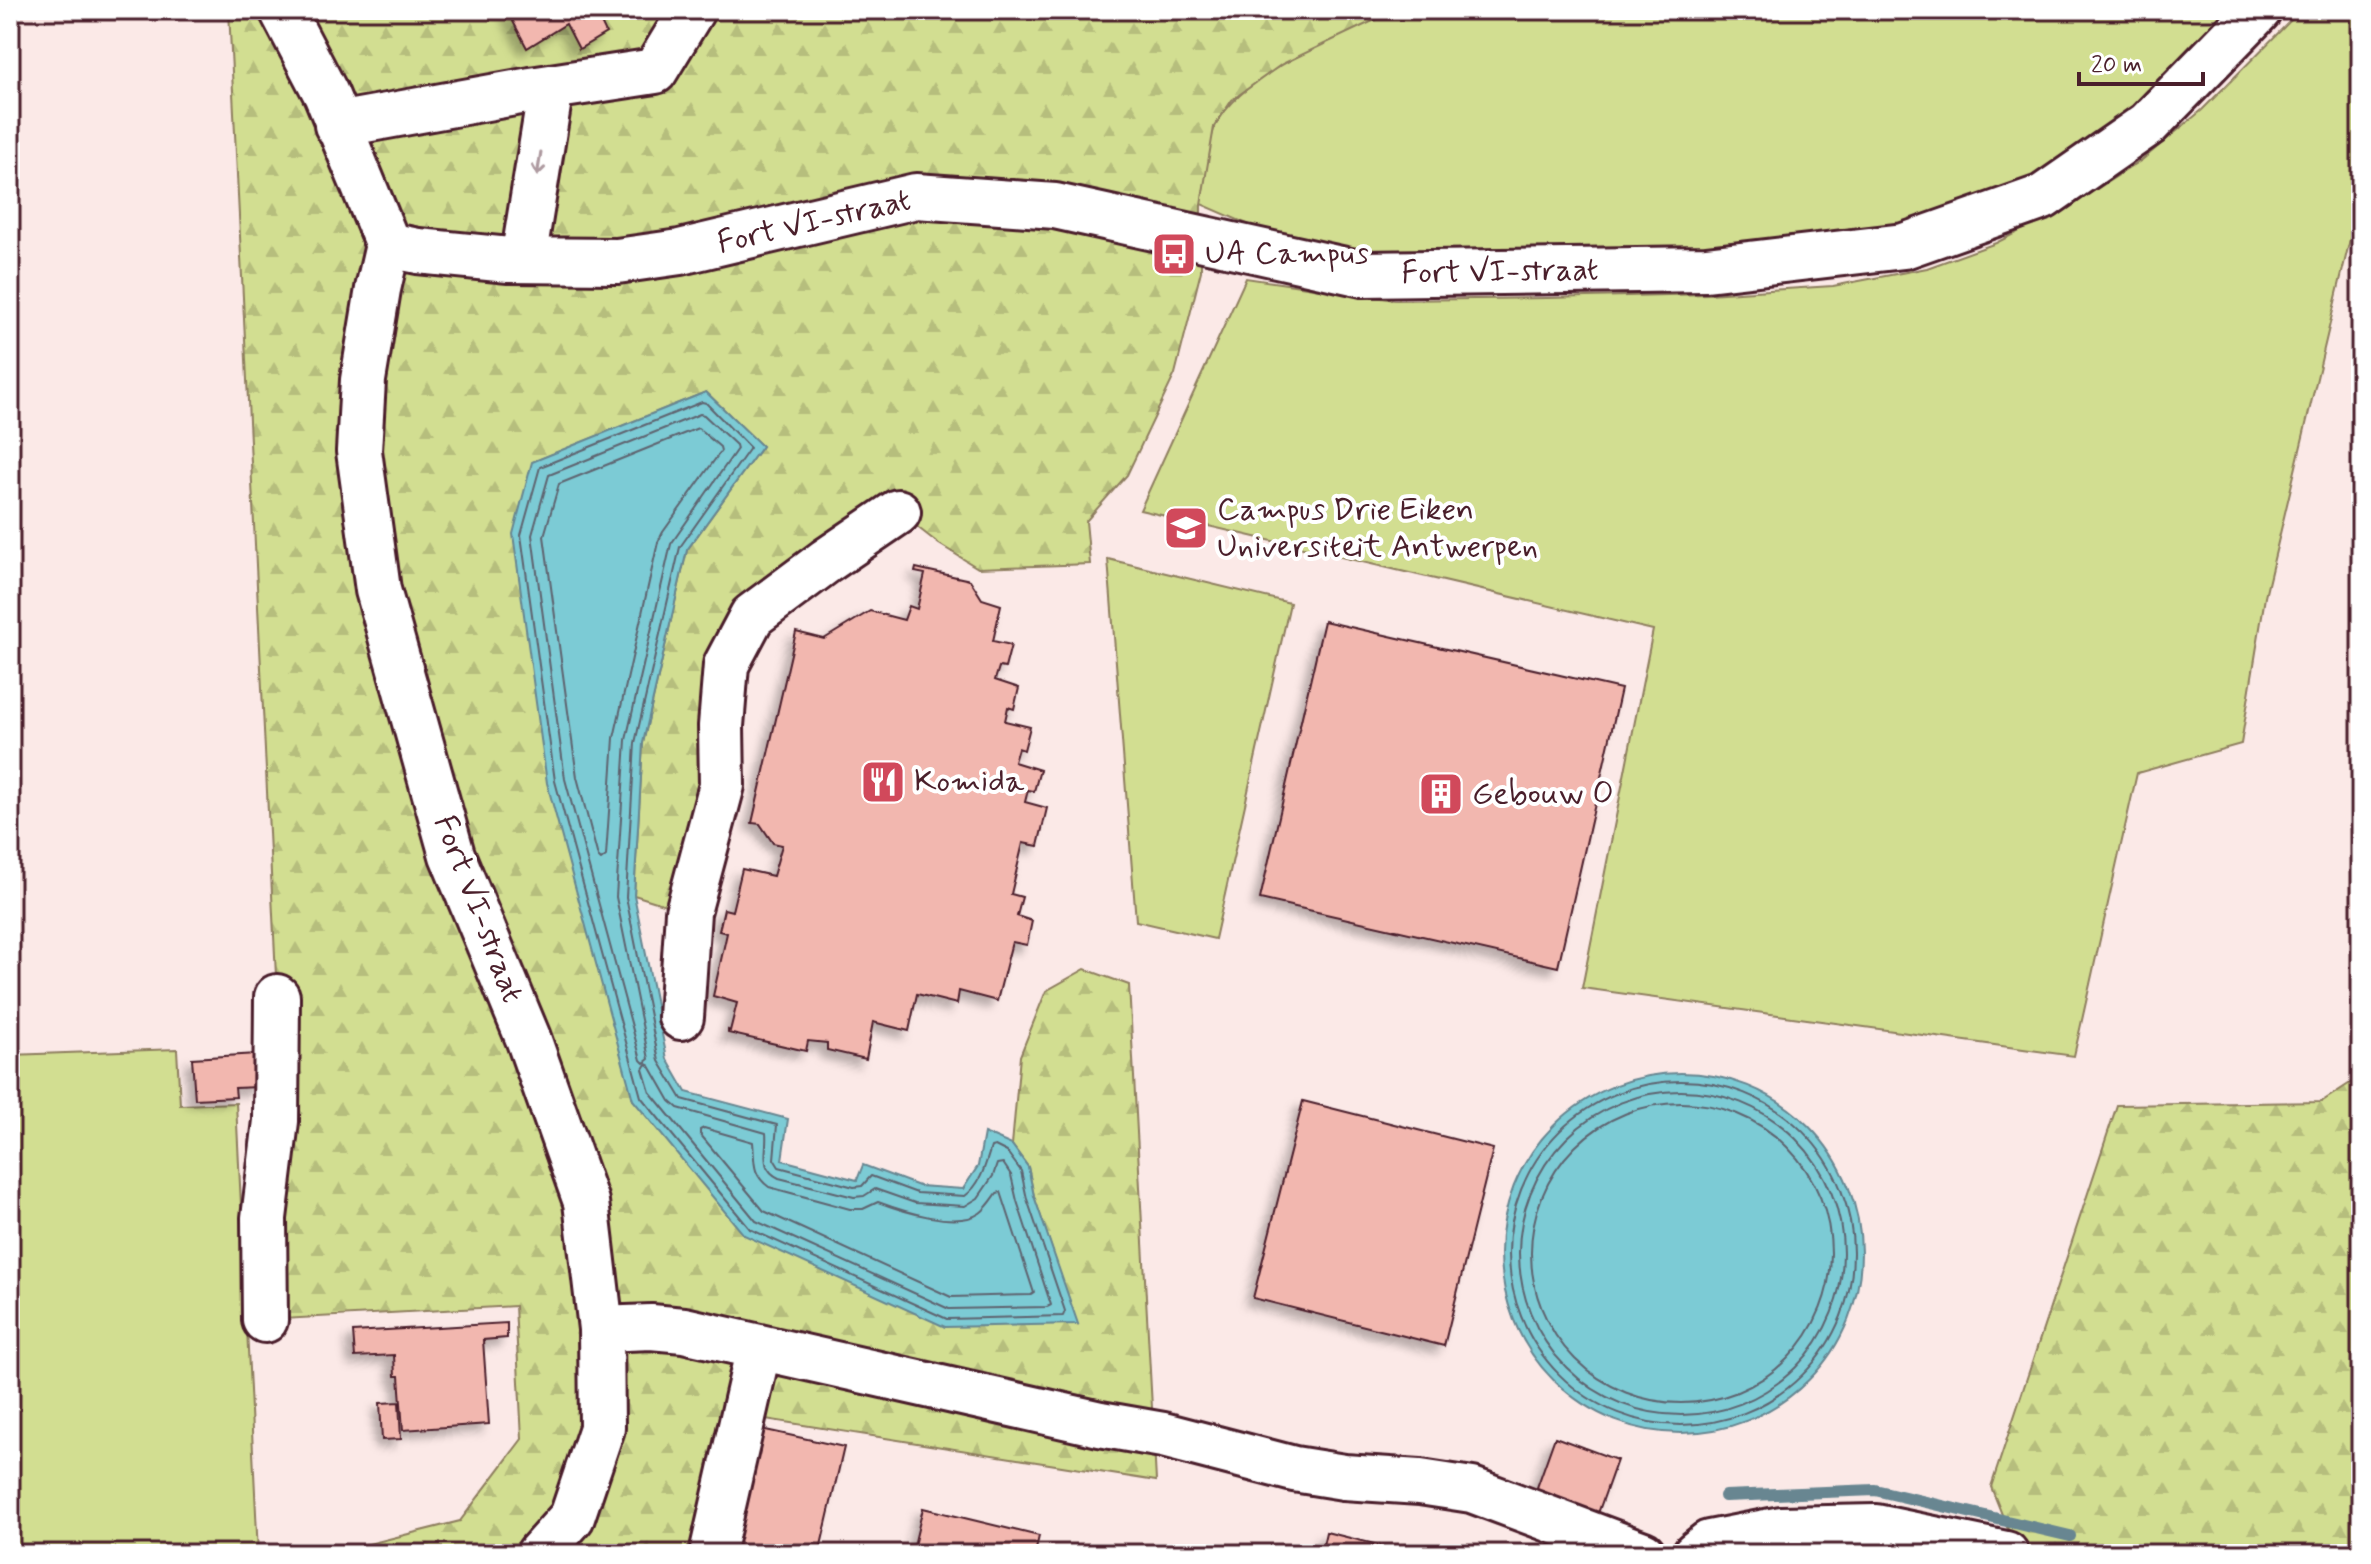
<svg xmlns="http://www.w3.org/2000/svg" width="2371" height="1564" viewBox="0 0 2371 1564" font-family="Mynerve,sans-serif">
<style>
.green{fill:#d2de91;stroke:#8e7e5e;stroke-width:2}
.forest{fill:url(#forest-firs);stroke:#8e7e5e;stroke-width:2}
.water{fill:#7bcbd5;stroke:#678691;stroke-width:2}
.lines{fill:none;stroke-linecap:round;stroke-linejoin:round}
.shore{stroke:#5e646f;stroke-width:2}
.stream{stroke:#678691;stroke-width:12}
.building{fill:#f2b7af;stroke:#4a1f2b;stroke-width:2;filter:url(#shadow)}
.minor-casing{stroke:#4a1f2b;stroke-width:50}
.minor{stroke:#fff;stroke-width:44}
.oneway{stroke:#ae9aa0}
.labels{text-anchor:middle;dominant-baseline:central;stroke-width:8;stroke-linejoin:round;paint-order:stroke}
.street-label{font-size:32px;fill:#4a1f2b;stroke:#fff}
.poi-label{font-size:32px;fill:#4a1f2b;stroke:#fff;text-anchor:start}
</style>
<defs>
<pattern id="forest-firs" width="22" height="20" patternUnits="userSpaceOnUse" patternTransform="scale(2)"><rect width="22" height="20" fill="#d2de91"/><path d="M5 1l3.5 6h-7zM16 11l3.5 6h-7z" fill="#b6be7d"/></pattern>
<filter id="shadow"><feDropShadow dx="-7" dy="7" stdDeviation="4" flood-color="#0004"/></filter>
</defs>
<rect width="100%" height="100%" fill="#fbe9e7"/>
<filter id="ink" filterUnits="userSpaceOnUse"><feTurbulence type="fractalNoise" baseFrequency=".0125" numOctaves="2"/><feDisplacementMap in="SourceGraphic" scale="16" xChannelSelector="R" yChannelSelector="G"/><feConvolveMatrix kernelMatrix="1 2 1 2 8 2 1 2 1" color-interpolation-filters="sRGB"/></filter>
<g filter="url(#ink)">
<path class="green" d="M1396 10H2259L2148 124 1904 246 1363 274 1201 204C1204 185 1208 139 1216 125 1245 70 1342 36 1396 10Z
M2304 10H2361V235L2350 239 2265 597 2241 744 2137 773 2074 1056 1582 988 1653 630 1140 510 1246 278 1395 300 1547 298 1708 294 1833 286 1927 268 1996 243 2075 203 2142 160 2202 110 2296 15Z
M1108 559 1290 603 1215 939 1136 921Z
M177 1049 180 1105 236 1103 258 1554H10V1055Z"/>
<path class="forest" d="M229 10H1396L1282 64 1232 100 1214 127 1201 204V271L1175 374 1127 475 1086 521 1090 564 978 568 939 544 898 512 752 616 688 912 634 895 643 743 687 550 762 446 706 392 533 462 633 1100 1077 1324 1034 1196 1028 1167 1012 1145 1020 1056 1046 991 1085 969 1129 985 1156 1481 734 1414 700 1554H329L460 1521 522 1439 515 1306 265 1320 277 997Z
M2361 1076V1554H2055L2013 1542 1991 1487 2117 1105 2321 1102Z"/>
<path class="water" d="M706 392 762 446 687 550 643 743 634 895 667 1059 686 1092 788 1119 782 1160 857 1180 863 1165 919 1186 963 1189 978 1166 984 1133 1012 1145 1028 1167 1034 1196 1078 1324 945 1327 744 1235 633 1100 547 783 513 534 532 462Z
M1501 1253a180 180 0 1 1 360 0a180 180 0 1 1-360 0Z"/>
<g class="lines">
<path class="shore" d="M702 402 706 403 750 448 680 547 635 743 626 897 659 1061 682 1099 777 1125 774 1159 779 1167 854 1187 862 1186 871 1176 917 1193 965 1196C981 1184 985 1166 991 1147L995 1146 1007 1152 1021 1171 1027 1199 1065 1311 1063 1316 947 1319 750 1229 641 1097 555 781 521 535 540 467Z
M700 414 704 415 736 445 737 449 671 544 626 740 616 897 649 1059 644 1063 641 1060 565 779 532 535 549 475Z
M698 428 720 447 721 451 663 532 658 542 614 738 606 856 601 860 598 857 577 777 544 536 559 484Z
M646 1064 650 1066 670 1101 678 1108 766 1133C768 1151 758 1168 779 1178L854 1197 864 1196 875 1189 915 1203 965 1206 978 1198 993 1176 997 1164 1003 1163 1011 1175 1017 1201 1051 1305 1047 1307 949 1309 756 1221 650 1092 643 1069Z
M1509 1253a172 172 0 1 1 344 0a172 172 0 1 1-344 0Z
M1519 1253a162 162 0 1 1 324 0a162 162 0 1 1-324 0Z
M1531 1253a150 150 0 1 1 300 0a150 150 0 1 1-300 0Z
M704 1128 753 1142C755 1161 751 1174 769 1187L850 1209H863L878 1202C902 1211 957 1229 980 1213 987 1208 992 1200 997 1193L1001 1192 1034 1293 1031 1295 951 1297 764 1211 700 1134V1130Z"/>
<path class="stream" d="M1725 1496 1875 1490 2070 1536"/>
</g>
<path class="building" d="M507 10H595L606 33 579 49 566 24 527 48Z
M916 568 970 580 982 599 1001 605 993 641 1011 645 1005 668 999 667 995 680 1019 688 1014 709 1008 707 1005 721 1030 727 1024 750 1018 748 1014 762 1040 770 1034 791 1028 790 1025 802 1047 808 1038 846 1023 843 1011 894 1022 897 1017 916 1032 921 1027 945 1012 942 997 1001 959 991 957 1004 917 994 909 1031 873 1022 866 1059 827 1050V1043L808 1041 806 1051 728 1033V1030L730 1031 737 1003 713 996 727 933 719 931 724 909 732 911 742 869 773 876 782 845 773 843 760 824 752 823 796 632 824 639 870 611 904 620 909 606 917 609 925 574 915 572Z
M1324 621 1621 689 1558 967 1260 899Z
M257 1054 259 1087 235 1088 236 1097 195 1099 192 1058Z
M1303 1101 1493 1149 1444 1346 1253 1298Z
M507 1323V1338L483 1340 489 1424 403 1430 399 1376H395L394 1355 355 1357 353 1332Z
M399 1402 401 1439 382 1440 380 1403Z
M761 1429 844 1447 819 1554H733Z
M1555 1437 1617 1460 1596 1519 1534 1496Z
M923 1508 1039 1536 1035 1554H912Z
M1326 1532 1415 1554H1321Z"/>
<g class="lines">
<g class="minor-casing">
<path id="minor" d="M282 10 326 94 388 245 378 289 363 380 359 451 378 590 452 855 528 1038 586 1202 601 1329 602 1428 572 1517 539 1554
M337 125 531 90 655 71 692 10
M388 245 418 251 509 260 617 261 680 252 916 196 1055 206 1363 274 1706 269 1904 246 2043 197 2148 124 2259 10
M523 260 551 87
M681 1017 688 912 722 785 721 726 726 665 752 616 826 561 898 512
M265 1320 264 1218 276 1121 277 997
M601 1329 651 1327 684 1330 1100 1424 1163 1435 1294 1469 1344 1477 1420 1482 1472 1490 1643 1554
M712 1554 759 1347
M1695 1554 1709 1543 1781 1529 1876 1527 2006 1554"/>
</g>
<use href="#minor" class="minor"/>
</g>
<defs><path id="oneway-shaft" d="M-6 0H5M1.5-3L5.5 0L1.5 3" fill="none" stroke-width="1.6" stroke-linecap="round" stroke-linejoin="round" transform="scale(2)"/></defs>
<use class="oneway" href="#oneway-shaft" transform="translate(539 164) rotate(99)"/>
</g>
<defs>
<g id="bus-square" transform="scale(2.3)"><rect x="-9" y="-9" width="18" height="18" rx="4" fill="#d1495b" stroke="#fff"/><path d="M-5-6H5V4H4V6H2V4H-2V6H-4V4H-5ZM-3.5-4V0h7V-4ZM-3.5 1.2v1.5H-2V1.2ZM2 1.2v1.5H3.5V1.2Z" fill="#fff"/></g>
<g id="university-square" transform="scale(2.3)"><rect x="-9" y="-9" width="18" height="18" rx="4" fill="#d1495b" stroke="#fff"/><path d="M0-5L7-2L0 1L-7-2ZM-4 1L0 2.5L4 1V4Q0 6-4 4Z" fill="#fff"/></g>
<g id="restaurant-square" transform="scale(2.3)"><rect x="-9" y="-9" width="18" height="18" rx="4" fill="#d1495b" stroke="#fff"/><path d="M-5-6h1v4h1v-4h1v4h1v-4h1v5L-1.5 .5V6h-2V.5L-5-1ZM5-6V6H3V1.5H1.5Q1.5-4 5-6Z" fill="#fff"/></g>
<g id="building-square" transform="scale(2.3)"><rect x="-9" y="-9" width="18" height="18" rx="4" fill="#d1495b" stroke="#fff"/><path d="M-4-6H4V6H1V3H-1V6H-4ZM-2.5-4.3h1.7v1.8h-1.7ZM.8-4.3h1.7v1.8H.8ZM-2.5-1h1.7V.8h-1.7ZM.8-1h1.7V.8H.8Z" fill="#fff"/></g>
</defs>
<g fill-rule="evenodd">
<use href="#bus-square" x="1174" y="254"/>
<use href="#university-square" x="1186" y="528"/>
<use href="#restaurant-square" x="883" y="782"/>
<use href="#building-square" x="1441" y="794"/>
</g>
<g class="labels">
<g class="street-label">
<text transform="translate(814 222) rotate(-13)">Fort VI-straat</text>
<text transform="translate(1500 272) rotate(-1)">Fort VI-straat</text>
<text transform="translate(478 909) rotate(69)">Fort VI-straat</text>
</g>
<g class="poi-label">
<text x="1205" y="254">UA Campus</text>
<text x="1217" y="510">Campus Drie Eiken<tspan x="1217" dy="37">Universiteit Antwerpen</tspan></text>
<text x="914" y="782">Komida</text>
<text x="1472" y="794">Gebouw O</text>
</g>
</g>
<rect width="2371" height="1564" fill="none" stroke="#fff" stroke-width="40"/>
<rect x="20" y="20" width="2331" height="1524" fill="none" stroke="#4a1f2b" stroke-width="3" filter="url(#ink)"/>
<path d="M2079 72v12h124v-12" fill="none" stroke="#4a1f2b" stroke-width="4"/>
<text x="2091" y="72" font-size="24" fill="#4a1f2b" stroke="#ffffff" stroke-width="6" paint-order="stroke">20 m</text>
</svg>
